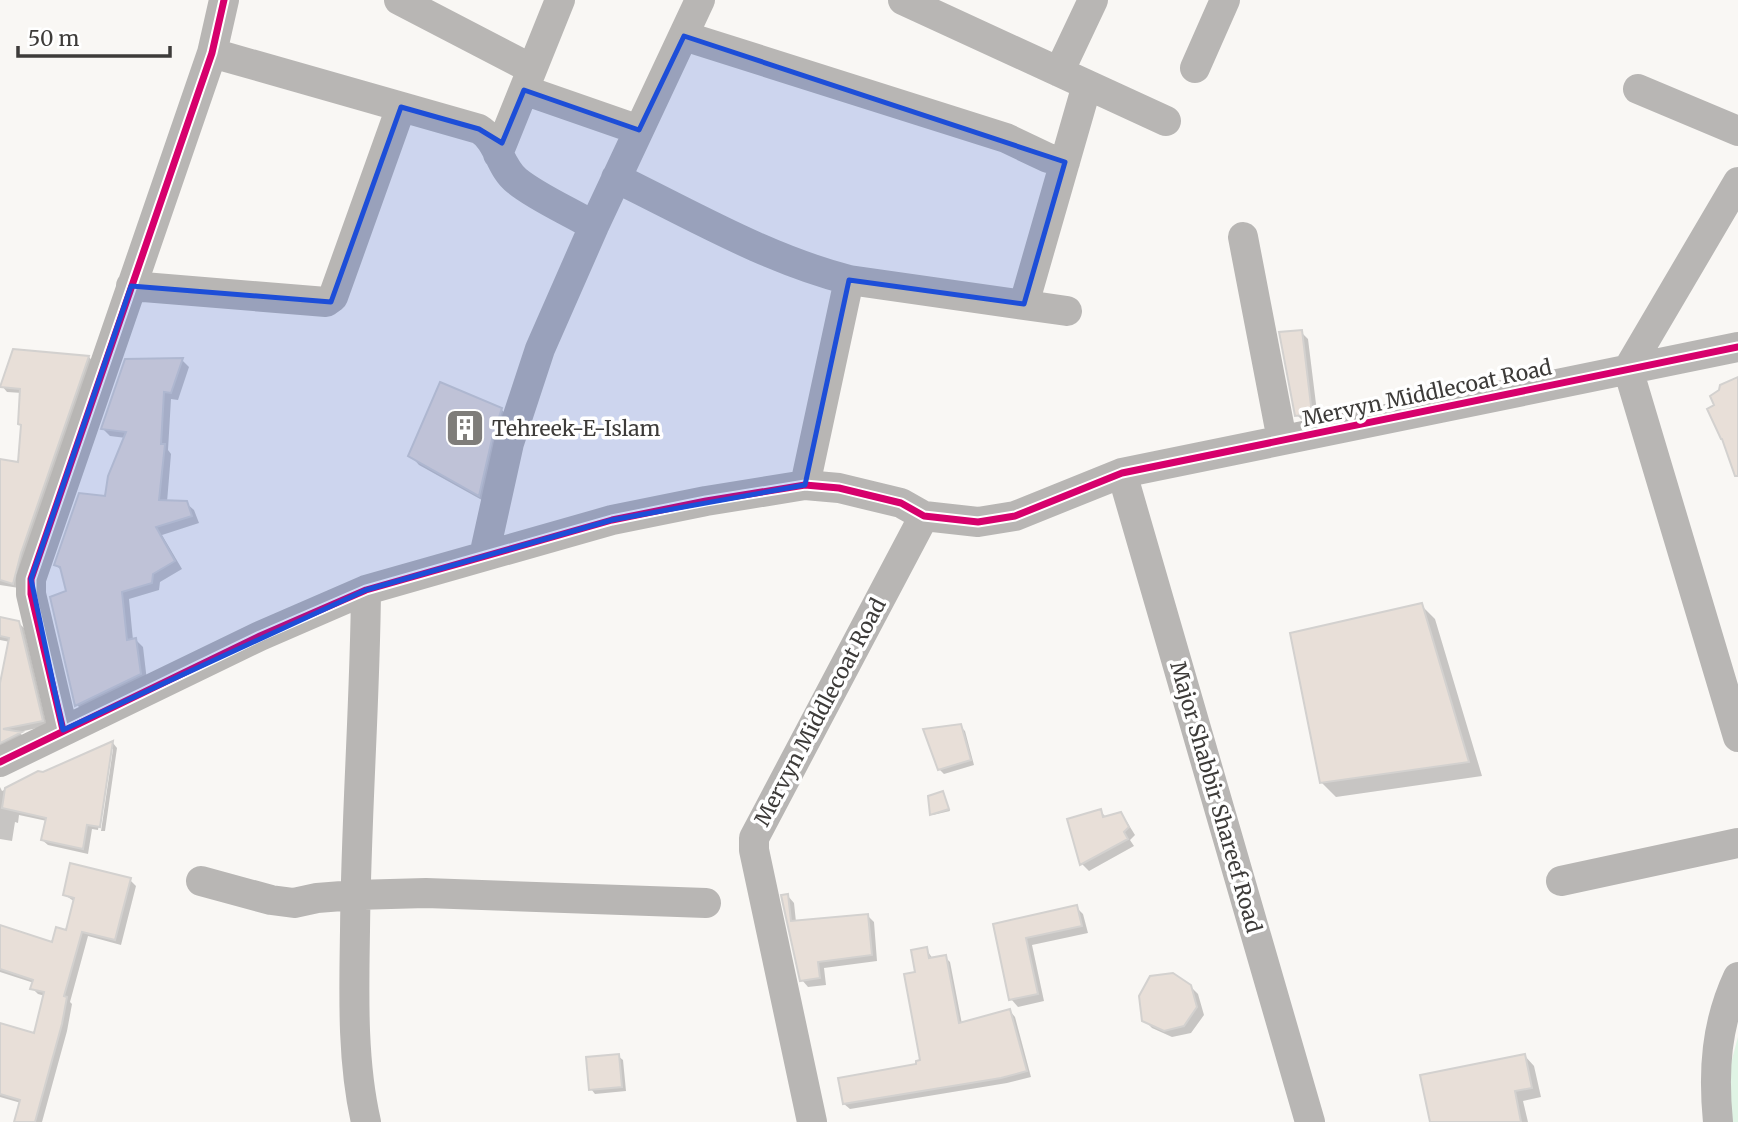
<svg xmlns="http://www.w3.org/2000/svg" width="1738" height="1122" viewBox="0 0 1738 1122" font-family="Merriweather,serif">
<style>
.green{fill:#e0f4e5}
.shadow{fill:#0003}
.building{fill:#e8dfd8;stroke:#d3d1cf;stroke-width:2}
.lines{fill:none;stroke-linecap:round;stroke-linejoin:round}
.minor{stroke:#b8b6b4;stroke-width:30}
.cycleway-casing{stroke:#fff;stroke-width:11}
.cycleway{stroke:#d6006c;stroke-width:7}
.marked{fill:#1d4ed8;fill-opacity:0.2;stroke:#1d4ed8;stroke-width:5;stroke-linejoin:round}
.labels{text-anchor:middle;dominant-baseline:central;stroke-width:7;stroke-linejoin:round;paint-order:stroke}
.street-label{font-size:21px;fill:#3d3b39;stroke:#fff}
.poi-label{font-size:21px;fill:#3d3b39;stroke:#fff;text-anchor:start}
</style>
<rect width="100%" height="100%" fill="#f9f7f4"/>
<path class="green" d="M1738 1037V1122H1730L1731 1063Z"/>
<path class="shadow" d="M1301 332 1308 339 1318 420 1304 422 1297 415Z
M14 351 89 357 94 363 19 588 0 585V461L19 464 22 427 20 424 22 393 7 392 2 386Z
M182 360 189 367 178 400 171 399 168 450 171 454 167 502 186 503 194 510 199 523 162 535 182 569 160 582 159 590 129 599 133 640H136L143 647 147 681 84 712 77 705 52 598 68 592 63 572 56 565 106 498 126 438 110 436 103 429Z
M501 409 511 419 489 504 419 465 410 455Z
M1421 605 1435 619 1482 776 1336 797 1322 783Z
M0 619 19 623 24 628 47 726 19 732 25 738 0 752V685L10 642 0 640Z
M960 726 965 731 974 765 944 774 939 769Z
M113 743 117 748 105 831H101L113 749H110L98 830 92 829 88 854 48 845 42 840 47 821 19 815 18 823 15 822 12 841 0 839V787L2 791 39 773 44 774Z
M943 793 950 811 933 815 932 814Z
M1100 811 1107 818 1120 814 1127 822 1135 835 1130 840 1134 846 1089 871 1082 864 1069 820Z
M130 880 136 886 121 945 88 936 70 1002 72 1004 67 1031 42 1122H16L21 1103 0 1097V1025L35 1035 45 996 38 994 32 988 34 983 0 972V928L53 944 68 933 75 902 65 895Z
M784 896H788L794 903 796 922 868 916 874 922 877 961 824 968 826 985 808 987 802 980Z
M1076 907 1083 914 1088 933 1032 945 1044 1001 1018 1007 1011 999 995 925Z
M926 949 933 959 945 957 950 962 962 1024 1010 1011 1015 1017 1031 1077 1007 1083 850 1109 844 1104 922 1061 917 973Z
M1190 986 1198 994 1204 1015 1191 1033 1172 1037 1152 1028 1144 1020Z
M618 1056 623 1060 626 1091 595 1094 591 1089Z
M1525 1056 1534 1066 1541 1097 1523 1101 1528 1122H1431Z"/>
<path class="building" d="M1302 330 1312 414 1295 416 1279 332Z
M13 349 89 356 21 553 13 584 0 580V459L18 462 21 425 18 424 20 389 0 387Z
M183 358 171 393 164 392 161 444H165L159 500 187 501 192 516 156 527 175 561 153 574 152 583 122 592 127 640 136 638 141 674 75 706 50 597 66 591 60 567 54 565 79 493 105 496 108 476 126 432 101 429 125 359Z
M1738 377V476H1735L1722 439H1721L1707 409 1714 405 1710 396 1719 390 1720 385Z
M440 382 502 408 492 439 479 496 408 456Z
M1422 603 1469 762 1320 783 1290 633Z
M0 617 19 621 43 721 3 729 22 732 0 743V683L9 638 0 636Z
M961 724 971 760 938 770 923 729Z
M113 741 100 827 87 825 83 849 41 840 46 818 2 808 5 788 38 771 43 772Z
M943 791 949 809 930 815 928 796Z
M1101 809 1103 817 1121 812 1129 827 1124 832 1128 839 1080 865 1067 819Z
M70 863 131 878 115 940 82 932 64 996 67 997 62 1024 35 1122H14L20 1100 0 1094V1023L34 1033 44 992 30 989 33 980 0 969V925L52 942 56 927 66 930 74 898 63 895Z
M788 894 791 921 868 914 872 955 818 962 820 978 800 981 781 895Z
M1077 905 1082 926 1026 938 1038 994 1009 1000 993 924Z
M927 947 929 958 946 955 959 1023 1010 1009 1027 1071 1001 1078 843 1104 838 1078 916 1064V1061L920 1060 904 974 915 972 911 950Z
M1173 973 1191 985 1197 1007 1184 1026 1164 1031 1142 1021 1139 996 1150 976Z
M619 1054 622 1087 589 1090 586 1057Z
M1525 1054 1532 1088 1515 1091 1521 1122H1430L1420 1075Z"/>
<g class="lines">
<path class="minor" d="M399 0 532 69
M903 0 1166 121
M684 36 1006 138 1048 158 1065 162
M212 53 479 129C499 141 499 167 517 181 538 198 571 212 594 226
M1195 68 1225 0
M1059 72 1093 0
M1638 89 1738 131
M524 90 639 130
M498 154 560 0
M616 178C692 215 767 259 849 280L1067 311
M1738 182 1628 369 1738 737
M1243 237 1282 440
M131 286 326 302 333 297 401 107
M1024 304 1087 85
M1122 473 1310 1122
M805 485 849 280
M484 556 509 443 540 349 594 226 700 0
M366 590C365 704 356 817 355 931 354 994 352 1061 366 1122
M63 730 31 594V579L212 53 224 0
M0 762 260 636 366 590 612 520 706 501 805 485 839 488 901 503 924 516 978 522 1015 516 1122 473 1738 347
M201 881 271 900 294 903 317 898 355 895 426 893 706 903
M1561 881 1738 843
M812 1122 754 850V838L924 516
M1718 1122C1713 1071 1716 1024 1738 977"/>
<g class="cycleway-casing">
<path id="cycleway" d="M63 730 31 594V579L212 53 224 0
M0 762 260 636 366 590 612 520 706 501 805 485 839 488 901 503 924 516 978 522 1015 516 1122 473 1738 347"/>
</g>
<use href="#cycleway" class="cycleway"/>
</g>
<path class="marked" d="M684 36 1065 162 1024 304 849 280 805 485 612 520 366 590 63 730 31 579 131 286 331 302 401 107 479 129 502 143 524 90 639 130Z"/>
<defs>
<g id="building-square" transform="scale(2.0125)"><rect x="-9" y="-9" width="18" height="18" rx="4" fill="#7f7d7a" stroke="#fff"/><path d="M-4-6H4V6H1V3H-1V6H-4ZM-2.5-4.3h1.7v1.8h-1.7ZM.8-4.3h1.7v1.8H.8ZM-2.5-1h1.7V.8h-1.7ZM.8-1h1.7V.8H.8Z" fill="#fff"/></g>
</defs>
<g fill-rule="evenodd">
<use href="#building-square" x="465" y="428"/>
</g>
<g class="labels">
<g class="street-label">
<text transform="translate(1427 393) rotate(-12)">Mervyn Middlecoat Road</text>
<text transform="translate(820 712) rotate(-62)">Mervyn Middlecoat Road</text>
<text transform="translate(1216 797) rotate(74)">Major Shabbir Shareef Road</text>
</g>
<g class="poi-label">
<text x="492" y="428">Tehreek-E-Islam</text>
</g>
</g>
<path d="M18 46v10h152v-10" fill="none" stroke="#3d3b39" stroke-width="3.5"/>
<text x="28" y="46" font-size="21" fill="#3d3b39" stroke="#ffffff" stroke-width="5" paint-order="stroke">50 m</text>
</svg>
